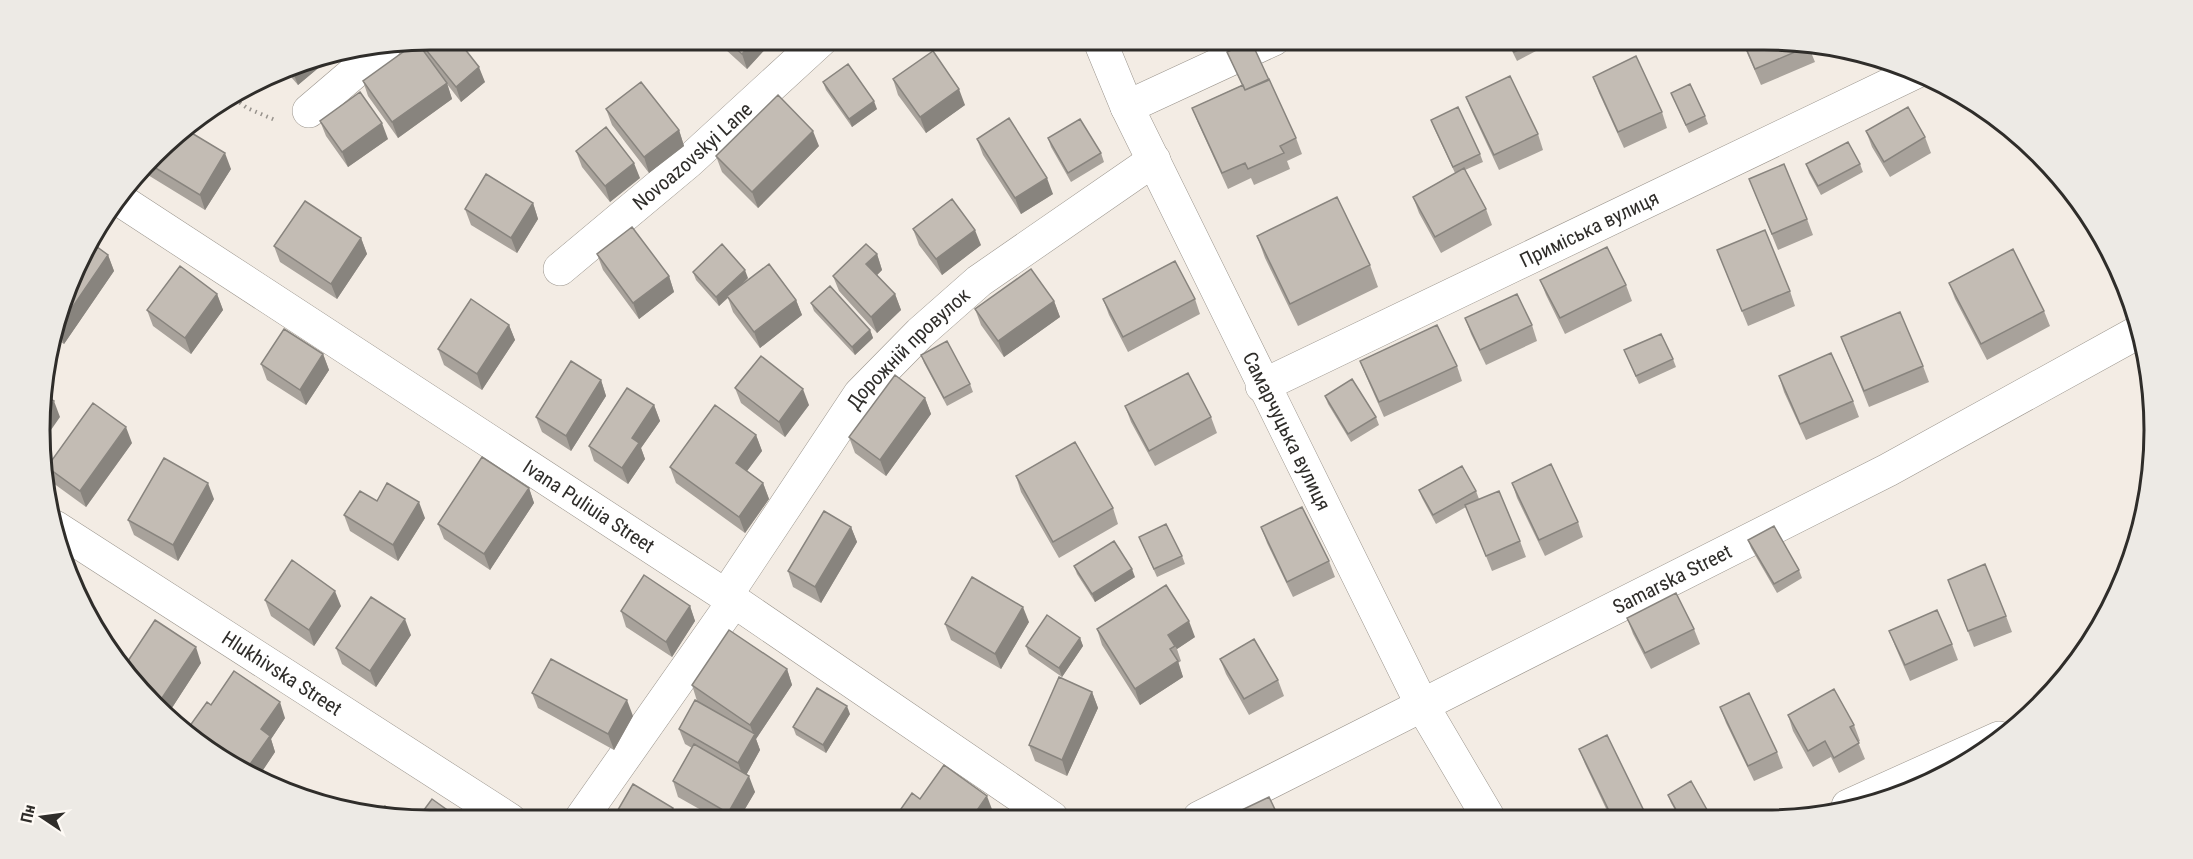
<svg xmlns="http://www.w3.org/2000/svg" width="2193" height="859" viewBox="0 0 2193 859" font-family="'Roboto Condensed',sans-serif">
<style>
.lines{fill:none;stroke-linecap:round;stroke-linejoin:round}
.minor-casing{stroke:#9b958d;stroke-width:34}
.path{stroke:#97928c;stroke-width:4;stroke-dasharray:1.5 4.5;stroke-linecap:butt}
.minor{stroke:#fff;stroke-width:33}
.wall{fill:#a8a29b}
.shaded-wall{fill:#88847e}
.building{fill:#c3bcb4;stroke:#88847e;stroke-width:1.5}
.labels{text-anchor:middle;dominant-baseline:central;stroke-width:6;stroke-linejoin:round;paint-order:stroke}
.street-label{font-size:20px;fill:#2f2d2a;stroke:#fefaf5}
.rim{fill:none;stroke:#2f2d2a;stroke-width:3}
</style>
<rect width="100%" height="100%" fill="#f3ece4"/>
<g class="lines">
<g class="minor-casing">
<g id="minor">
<path id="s1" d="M1099 39 1127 107 1422 705 1488 817"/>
<path d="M1127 107 1274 39"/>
<path d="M309 111 384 47"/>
<path id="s2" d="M120 200 734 601 1052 818"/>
<path id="s3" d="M560 269 688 162 822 39"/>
<path id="s4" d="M1262 386 1916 72"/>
<path id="s5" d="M55 527 510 820"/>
<path id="s6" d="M725 597 860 394 920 333 979 281 1154 160"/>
<path d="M1848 806 1999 738"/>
<path id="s7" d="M1199 818 1888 470 2140 331"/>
<path d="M580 820 734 601"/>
</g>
</g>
<path class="path" d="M235 99 247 108 275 120"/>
<use href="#minor" class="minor"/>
</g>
<path class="wall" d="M429 39 485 82 461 102 447 84 452 99 398 138 368 96 363 81 421 48 419 41Z
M714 39H767L769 45 747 69Z
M1506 39H1531L1536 51 1517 61Z
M1741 39H1764L1808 45 1815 62 1761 85Z
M1227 52 1296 138 1302 154 1287 161 1290 169 1254 185 1251 178 1228 189 1198 123 1192 108 1242 85Z
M328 56 329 59 298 85 285 70 304 60Z
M1593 77 1662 112 1667 128 1624 148 1599 93Z
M893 79 965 105 926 133 898 95Z
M823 82 877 109 852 127 826 90Z
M1671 93 1705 116 1708 124 1689 133Z
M1466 97 1538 134 1543 150 1499 170 1472 112Z
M606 109 679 130 684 146 649 173 612 125Z
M1431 120 1480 154 1483 162 1465 170 1486 209 1492 225 1441 253 1419 213 1413 197 1455 173 1434 128Z
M320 121 388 139 348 167 326 136Z
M1866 131 1925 137 1931 153 1890 177 1872 147Z
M172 136 231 169 205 210 143 172Z
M1048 138 1101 153 1104 162 1071 182 1051 147Z
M977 139 1053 194 1021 214 983 155Z
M819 146 758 208 722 172 716 156Z
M576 151 640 178 610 202 582 167Z
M1806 164H1860L1863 172 1821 195 1809 173Z
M1749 179 1807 219 1813 235 1778 250Z
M533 203 538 219 517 253 471 225 465 209Z
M913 229 981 245 942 275 919 245Z
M1257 236 1370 265 1378 287 1298 326 1265 258Z
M361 238 367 254 337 299 280 262 274 246Z
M89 241 108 255 114 271 64 344 56 339Z
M1717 250 1790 291 1795 306 1748 326Z
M597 254 669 276 674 292 639 319 603 270Z
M877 254 882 270 877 275 895 294 901 310 877 333 839 291 833 276Z
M693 272 748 278 740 287 796 300 802 315 760 348 733 312 728 298 719 306 696 280Z
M1540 280 1626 285 1632 301 1565 334 1546 295Z
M1949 283 2044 311 2050 326 1987 360 1955 299Z
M217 294 223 310 191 354 153 326 147 310Z
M1103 299H1195L1200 314 1128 352 1109 315Z
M1054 301 1060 317 1004 357 981 325 975 309Z
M811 303 870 330 873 338 855 355 814 311Z
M1465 318 1532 325 1537 341 1486 365 1471 334Z
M509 325 515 340 482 390 444 365 438 349Z
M1841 337 1923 366 1929 382 1869 407Z
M1624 350 1673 359 1676 367 1639 384Z
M323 354 329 370 306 405 267 380 261 364Z
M921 355 970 384 973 392 947 406 924 363Z
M1360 361 1457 366 1462 381 1384 417 1366 376Z
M1779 376 1853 401 1859 417 1806 440 1784 392Z
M601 380 606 396 571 451 542 432 536 417Z
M735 388 809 405 785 437 741 403Z
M1325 396 1376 417 1379 425 1351 442 1328 404Z
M925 398 931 414 886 476 855 453 849 437Z
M654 405 660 421 641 448 645 459 628 484 594 461 589 446Z
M1125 406 1211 417 1217 433 1155 466 1131 422Z
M756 435 762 451 747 471 763 483 769 499 745 533 676 483 670 467Z
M132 443 86 507 53 483 47 467Z
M1016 476 1113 508 1118 524 1059 558 1021 492Z
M1512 483 1578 522 1583 537 1545 556 1517 498Z
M529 488 534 503 490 570 444 539 438 524Z
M1419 490 1476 491 1479 499 1520 541 1526 557 1492 571 1466 507 1436 524 1422 498Z
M214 499 178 561 134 535 128 520Z
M344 515 425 518 398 561 350 531Z
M851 527 857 542 821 603 793 587 788 571Z
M1261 527 1329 561 1335 577 1293 597 1267 543Z
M1139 537 1182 556 1185 564 1157 577Z
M1748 540 1799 570 1802 578 1777 593 1751 548Z
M1074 566 1135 577 1095 602 1077 574Z
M1948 580 2006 616 2012 632 1974 647Z
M265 600 341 606 314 646 271 616Z
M690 606 695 621 672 657 626 627 621 611Z
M1627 618 1694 629 1700 644 1651 669 1633 634Z
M1029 622 1001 669 951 640 945 624Z
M1097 629 1195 637 1177 649 1181 661 1178 663 1183 677 1140 705 1102 645Z
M1889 631 1952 644 1958 660 1910 681 1895 646Z
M411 635 376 687 342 664 336 648Z
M1080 638 1083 646 1062 677 1029 654 1026 646Z
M1220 659 1278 680 1284 696 1249 715 1226 674Z
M201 663 168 714 124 667Z
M787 669 792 685 756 739 760 750 746 775 755 792 739 819H717L678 797 673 781 692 748 685 744 679 729 697 701 692 685Z
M1092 692 1098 708 1067 776 1035 761 1029 745Z
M532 693 633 716 614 750 538 708Z
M211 705 285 718 271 739 275 752 261 773 194 741 189 727Z
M1720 707 1777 752 1783 768 1754 781 1726 723Z
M850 714 826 753 796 735 793 727Z
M1788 715 1854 725 1860 741 1858 742 1865 759 1839 773 1831 757 1813 767 1793 731Z
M1579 749 1645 813 1647 817H1610L1585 764Z
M1668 795 1711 817H1679L1671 803Z"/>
<path class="shaded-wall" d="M755 39H767L769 45 747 69 742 54Z
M328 56 329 59 298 85 292 70 304 60Z
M479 67 485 82 461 102 456 87Z
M447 83 452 99 398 138 392 122Z
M959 89 965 105 926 133 920 117Z
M874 101 877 109 852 127 849 119Z
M382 123 388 139 348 167 342 152Z
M679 130 684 146 649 173 644 157Z
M813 131 819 146 758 208 752 192Z
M225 153 231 169 205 210 200 195Z
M634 163 640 178 610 202 605 186Z
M1047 178 1053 194 1021 214 1015 198Z
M533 203 538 219 517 253 511 238Z
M975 230 981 245 942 275 936 259Z
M361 238 367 254 337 299 331 284Z
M877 254 882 270 872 280 866 264Z
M108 255 114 271 64 344 59 330 61 324Z
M745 270 748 278 719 306 716 297Z
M669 276 674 292 639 319 633 303Z
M217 294 223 310 191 354 185 338Z
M895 294 901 310 877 333 871 317Z
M796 300 802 315 760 348 754 332Z
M1054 301 1060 317 1004 357 998 341Z
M509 325 515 340 482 390 477 374Z
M870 330 873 338 855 355 852 347Z
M323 354 329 370 306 405 300 390Z
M601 380 606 396 571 451 566 436Z
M803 389 809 405 785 437 779 422Z
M925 398 931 414 886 476 880 460Z
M54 401 60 417 44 440V417Z
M654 405 660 421 641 448 645 459 628 484 622 468 632 438Z
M126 427 132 443 86 507 80 491Z
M756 435 762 451 741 479 736 463Z
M208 483 214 499 178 561 173 545Z
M763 483 769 499 745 533 739 517Z
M529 488 534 503 490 570 484 554Z
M419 502 425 518 398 561 393 545Z
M851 527 857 542 821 603 815 587Z
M1132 569 1135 577 1095 602 1092 594Z
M335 591 341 606 314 646 309 630Z
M690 606 695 621 672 657 666 642Z
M1023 607 1029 622 1001 669 995 654Z
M405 619 411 635 376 687 370 671Z
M1189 621 1195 637 1177 649 1168 635Z
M1080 638 1083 646 1062 677 1059 668Z
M196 647 201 663 168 714 163 709 160 701Z
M1178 661 1183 677 1140 705 1135 689Z
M787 669 792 685 756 739 760 750 744 779 738 763 754 736 750 725Z
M1092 692 1098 708 1067 776 1062 760Z
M627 700 633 716 614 750 608 734Z
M280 702 285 718 271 739 275 752 261 773 248 767 261 729Z
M847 706 850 714 826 753 823 745Z
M749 776 755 792 739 819H730L728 813Z
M987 796 993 812 988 819H971Z
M673 808 677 819H667Z
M450 812 453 820H444Z"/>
<path class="building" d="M429 39H457L479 67 456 87 419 41Z
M725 39H755L742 54Z
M1507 39H1531L1533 43 1514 52Z
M1742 39H1764L1808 45 1809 46 1755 69Z
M1251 41 1269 80 1245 90 1227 52Z
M417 42 447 83 392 122 363 81Z
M933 51 959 89 920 117 893 79Z
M1636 56 1662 112 1618 132 1593 77Z
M304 60 292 70 290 68Z
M848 64 874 101 849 119 823 82Z
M1510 76 1538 134 1494 155 1466 97Z
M1269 79 1296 138 1280 146 1284 153 1248 169 1245 163 1222 173 1192 108 1243 85 1245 90Z
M641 82 679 130 644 157 606 109Z
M1690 84 1705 116 1686 125 1671 93Z
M360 92 382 123 342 152 320 121Z
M778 95 813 131 752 192 716 156Z
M1458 107 1480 154 1453 167 1431 120Z
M1908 107 1925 137 1884 162 1866 131Z
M1009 118 1047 178 1015 198 977 139Z
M1080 119 1101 153 1068 173 1048 138Z
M606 127 634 163 605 186 576 151Z
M185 129 225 153 200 195 149 164 172 136Z
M1848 142 1860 164 1818 186 1806 164Z
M1784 164 1807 219 1772 234 1749 179Z
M1464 168 1486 209 1435 237 1413 197Z
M486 174 533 203 511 238 465 209Z
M1337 197 1370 265 1290 304 1257 236Z
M952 199 975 230 936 259 913 229Z
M305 201 361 238 331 284 274 246Z
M632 227 669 276 633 303 597 254Z
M1765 230 1790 291 1742 311 1717 250Z
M89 241 108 255 61 324Z
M722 244 745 270 716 297 693 272Z
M866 244 877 254 866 264 895 294 871 317 833 276Z
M1607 247 1626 285 1560 318 1540 280Z
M2013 249 2044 311 1981 344 1949 283Z
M1175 261 1195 299 1123 337 1103 299Z
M769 264 796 300 754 332 727 296Z
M180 266 217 294 185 338 147 310Z
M1031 269 1054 301 998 341 975 309Z
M830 286 870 330 852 347 811 303Z
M1517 294 1532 325 1480 350 1465 318Z
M471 299 509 325 477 374 438 349Z
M1900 312 1923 366 1864 391 1841 337Z
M1437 325 1457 366 1379 402 1360 361Z
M284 329 323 354 300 390 261 364Z
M1661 334 1673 359 1636 376 1624 350Z
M947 341 970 384 944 398 921 355Z
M1831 353 1853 401 1800 424 1779 376Z
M761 356 803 389 779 422 735 388Z
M571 361 601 380 566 436 536 417Z
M1188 373 1211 417 1149 451 1125 406Z
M895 375 925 398 880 460 849 437Z
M1352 379 1376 417 1348 434 1325 396Z
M627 388 654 405 632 438 639 443 622 468 589 446Z
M43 394 54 401 44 417Z
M93 403 126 427 80 491 47 467Z
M715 405 756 435 736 463 763 483 739 517 670 467Z
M1075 442 1113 508 1053 542 1016 476Z
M482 457 529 488 484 554 438 524Z
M164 458 208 483 173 545 128 520Z
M1551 464 1578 522 1539 540 1512 483Z
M1462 466 1476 491 1433 515 1419 490Z
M387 483 419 502 393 545 344 515 360 491 377 501Z
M1499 491 1520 541 1486 556 1465 505Z
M1302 507 1329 561 1287 582 1261 527Z
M824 511 851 527 815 587 788 571Z
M1166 524 1182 556 1154 569 1139 537Z
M1774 526 1799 570 1774 584 1748 540Z
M1114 541 1132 569 1092 594 1074 566Z
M292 560 335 591 309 630 265 600Z
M1985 564 2006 616 1968 631 1948 580Z
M644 575 690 606 666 642 621 611Z
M972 577 1023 607 995 654 945 624Z
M1166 585 1189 621 1168 635 1175 646 1170 649 1178 661 1135 689 1097 629Z
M1676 593 1694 629 1645 653 1627 618Z
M371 597 405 619 370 671 336 648Z
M1937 610 1952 644 1905 665 1889 631Z
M1047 615 1080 638 1059 668 1026 646Z
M155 620 196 647 160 701 149 693 124 667Z
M729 630 787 669 750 725 692 685Z
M1254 639 1278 680 1244 699 1220 659Z
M551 659 627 700 608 734 532 693Z
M234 671 280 702 261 729 270 736 248 767 189 727 207 702 211 705Z
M1059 677 1092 692 1062 760 1029 745Z
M817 688 847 706 823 745 793 727Z
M1834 689 1854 725 1850 727 1859 743 1834 758 1825 741 1808 751 1788 715Z
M1749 693 1777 752 1748 766 1720 707Z
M695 700 755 734 738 763 679 729Z
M1607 735 1645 813 1636 817H1612L1579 749Z
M694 744 749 776 728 813 673 781Z
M944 765 987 796 971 819H894L912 793 920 799Z
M1691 781 1711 817H1680L1668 795Z
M633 784 673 808 667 819 612 820Z
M1269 797 1279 818H1225Z
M432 799 450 812 444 820H429L418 818Z
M385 806 398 816 380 813Z"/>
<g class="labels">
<g class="street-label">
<text stroke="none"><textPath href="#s3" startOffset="174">Novoazovskyi Lane</textPath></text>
<text stroke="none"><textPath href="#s4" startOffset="363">Приміська вулиця</textPath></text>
<text stroke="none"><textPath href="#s6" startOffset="310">Дорожній провулок</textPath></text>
<text stroke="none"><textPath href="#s1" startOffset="435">Самарчуцька вулиця</textPath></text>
<text stroke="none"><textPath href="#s2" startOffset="560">Ivana Puliuia Street</textPath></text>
<text stroke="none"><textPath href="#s7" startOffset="530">Samarska Street</textPath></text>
<text stroke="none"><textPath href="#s5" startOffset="270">Hlukhivska Street</textPath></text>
</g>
</g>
<path d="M0 0H2193V859H0ZM430 50H1764A380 380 0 0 1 2144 430V430A380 380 0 0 1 1764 810H430A380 380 0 0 1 50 430V430A380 380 0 0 1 430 50Z" fill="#edeae5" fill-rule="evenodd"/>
<path class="rim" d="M430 50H1764A380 380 0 0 1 2144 430V430A380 380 0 0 1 1764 810H430A380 380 0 0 1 50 430V430A380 380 0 0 1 430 50Z"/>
<g transform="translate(42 817) rotate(283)" stroke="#fefaf5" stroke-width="4.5" paint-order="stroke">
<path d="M0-4.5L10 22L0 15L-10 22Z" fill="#2f2d2a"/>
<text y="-9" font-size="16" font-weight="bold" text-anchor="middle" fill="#2f2d2a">Пн</text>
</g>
</svg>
